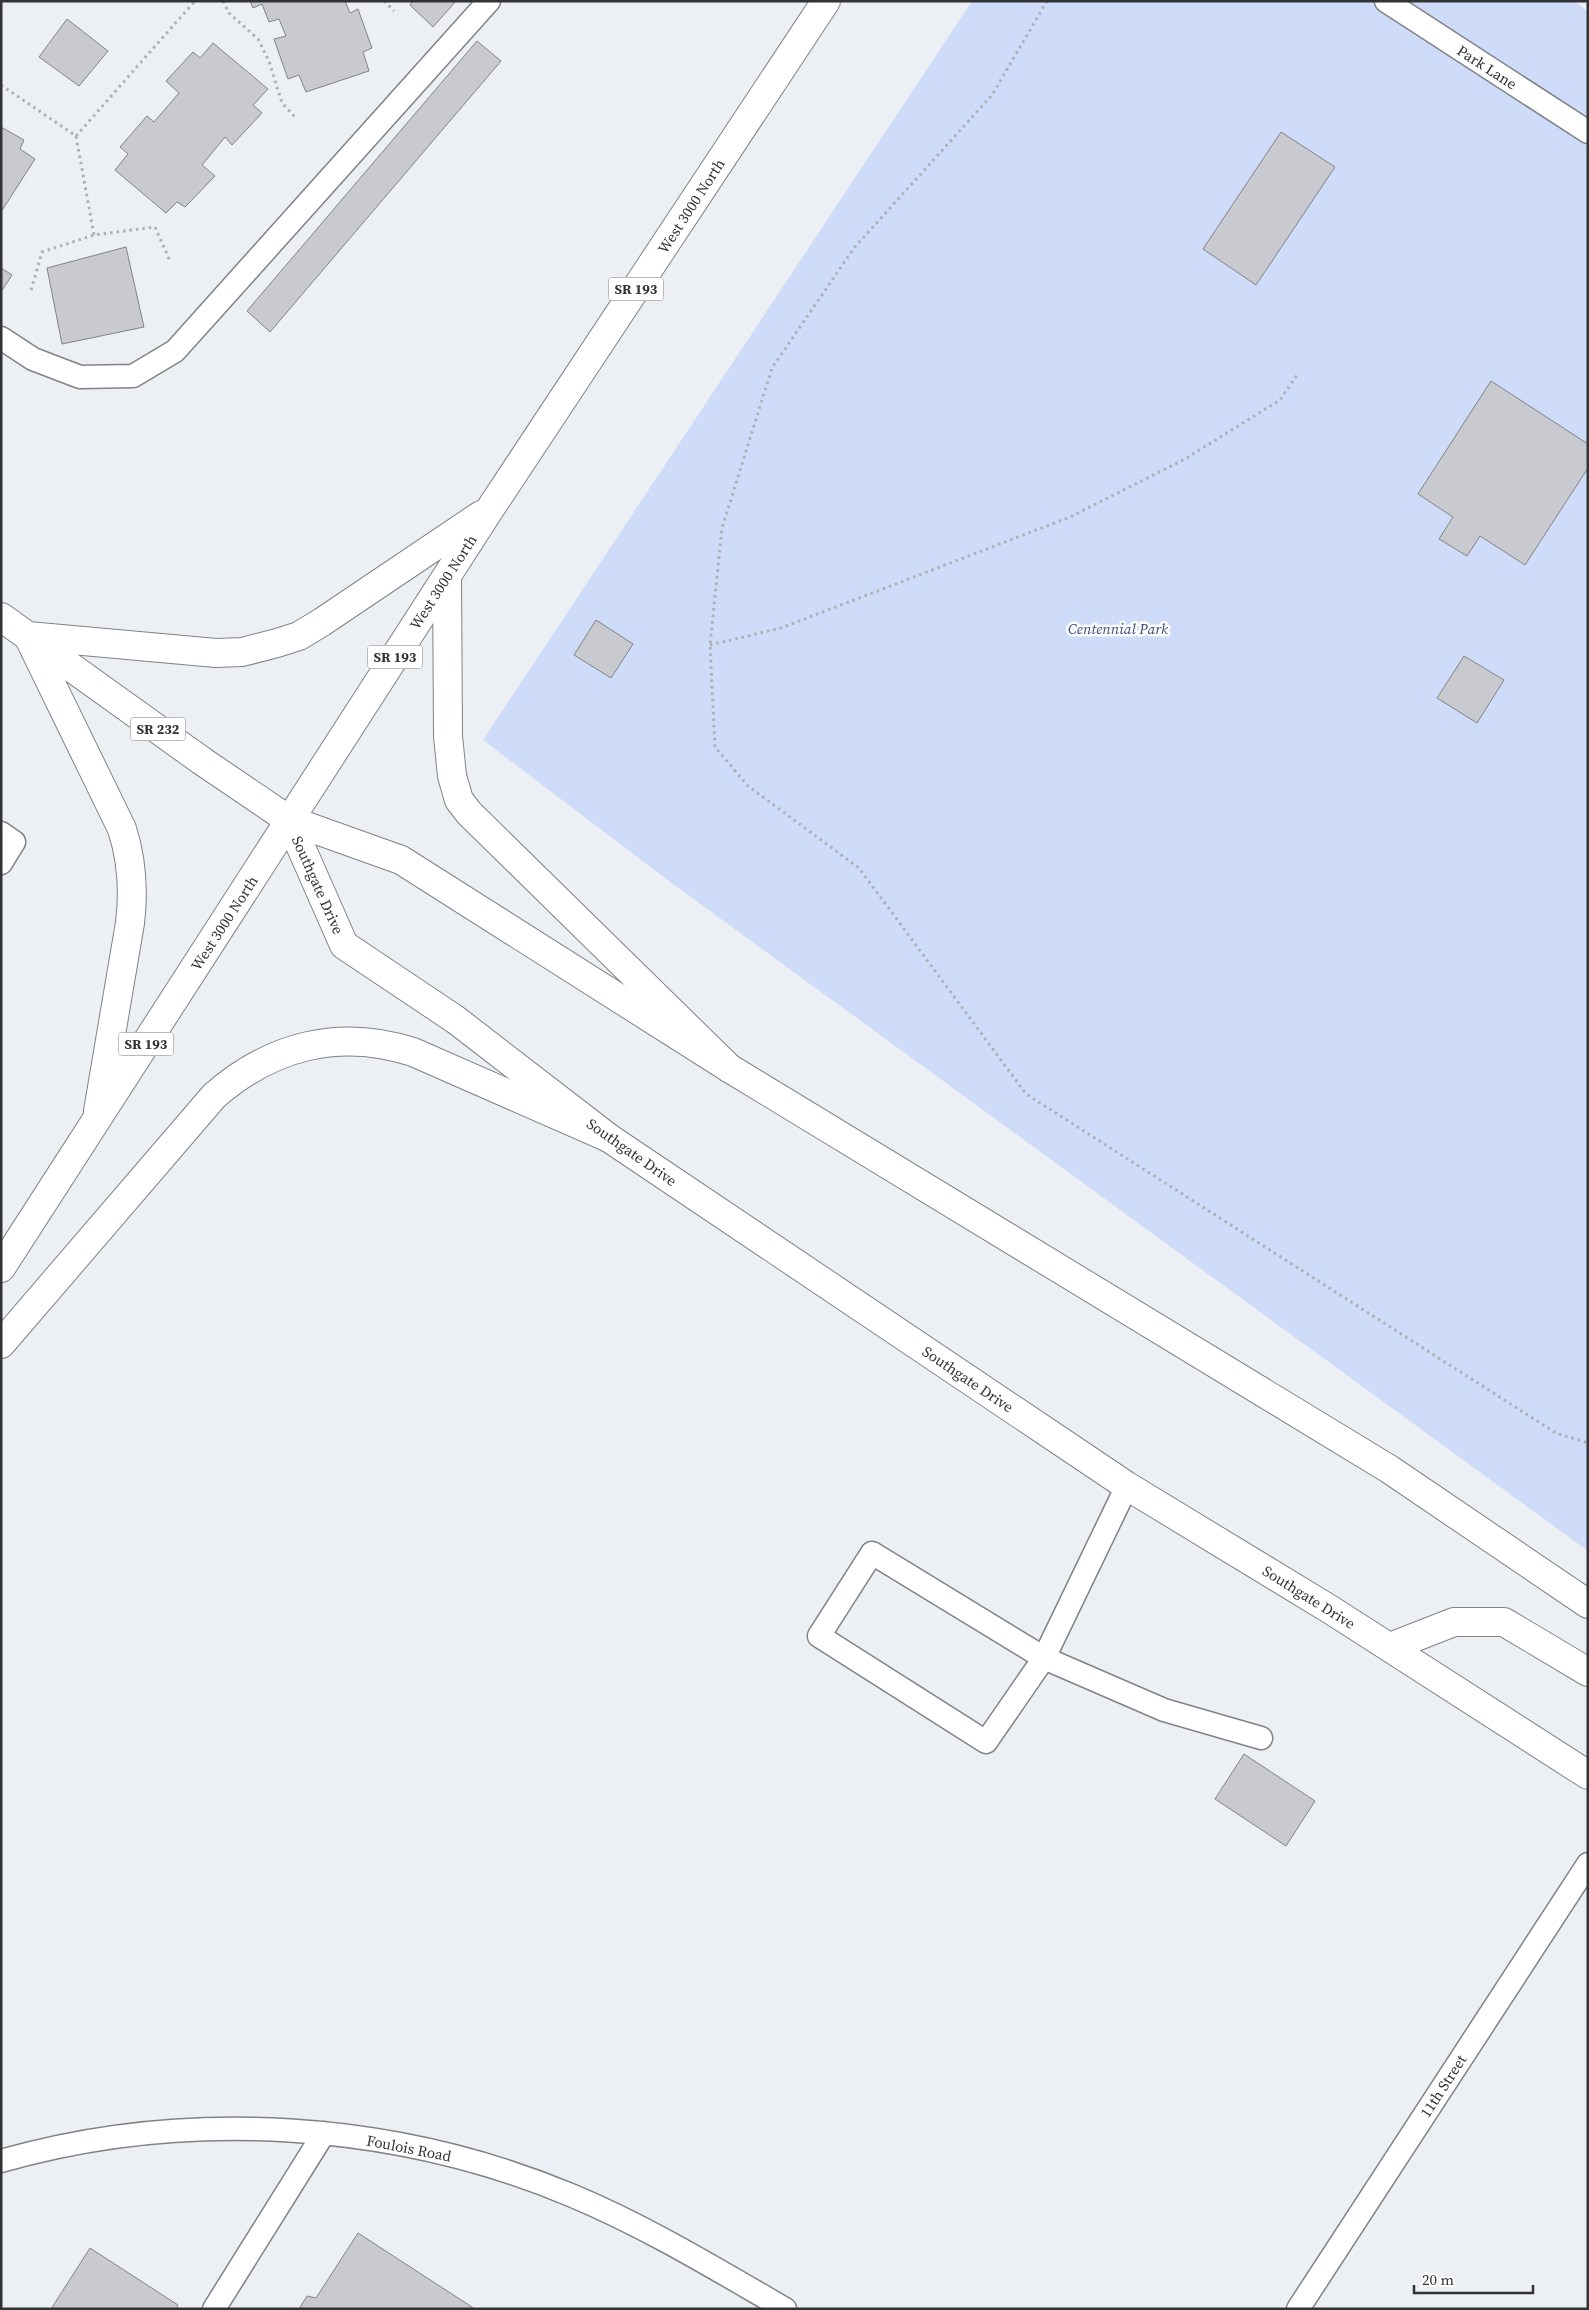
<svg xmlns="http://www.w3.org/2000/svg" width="1589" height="2310" viewBox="0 0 1589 2310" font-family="'Source Serif 4',serif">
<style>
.green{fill:#cedcf9}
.building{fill:#c8cacf;stroke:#818386}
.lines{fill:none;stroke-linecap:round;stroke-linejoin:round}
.service-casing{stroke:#808286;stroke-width:25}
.secondary-casing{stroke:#808286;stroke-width:30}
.primary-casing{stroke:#808286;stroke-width:30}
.path{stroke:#adafb3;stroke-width:3;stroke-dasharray:2.5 4;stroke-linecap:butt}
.service{stroke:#fff;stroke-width:22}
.secondary{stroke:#fff;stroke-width:28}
.primary{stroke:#fff;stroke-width:28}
.labels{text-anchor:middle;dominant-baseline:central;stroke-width:5;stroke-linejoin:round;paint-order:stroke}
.shield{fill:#fff;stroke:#707072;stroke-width:1}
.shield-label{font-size:14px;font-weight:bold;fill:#323335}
.street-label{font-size:15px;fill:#323335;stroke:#fff}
.park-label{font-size:15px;font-style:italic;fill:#3a4e7b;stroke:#fff}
</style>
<rect width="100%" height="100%" fill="#eceff3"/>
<path class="green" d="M972 1H1573L1588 11V1551L673 884 483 740Z"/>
<path class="building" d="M250 1H345L350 13 358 9 372 48 363 52 369 71 306 92 299 75 288 79 274 39 286 36 279 19 269 22 262 4 253 8Z
M413 1H456L433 27 410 5Z
M67 19 108 51 79 86 39 57Z
M477 41 501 61 270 332 247 311Z
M213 43 268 89 253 105 262 113 232 145 225 137 202 165 215 176 185 207 177 202 166 213 115 170 128 154 120 147 147 116 154 122 179 93 166 81 193 52 200 58Z
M1 127 24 140 20 149 35 159 1 212Z
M1281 132 1335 167 1256 285 1203 249Z
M126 247 144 327 62 344 47 268Z
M1 268 12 275 1 292Z
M1491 381 1588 444V468L1525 565 1480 536 1467 556 1439 539 1453 517 1418 494Z
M596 620 633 644 611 678 574 655Z
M1464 656 1504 680 1477 723 1437 698Z
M1244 1754 1315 1801 1286 1846 1215 1799Z
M358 2233 475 2309H299L307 2296 316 2298Z
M90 2248 178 2305 176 2309H51Z"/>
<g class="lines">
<g class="service-casing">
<path id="service" d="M1386 1 1588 132
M1 338 33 359 80 377 133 376 175 351 489 1
M1 833 14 842 1 863
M1127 1486 1044 1658 986 1742 819 1636 872 1553 1044 1658 1164 1710 1261 1738
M1 2161C187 2108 395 2121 573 2196 647 2227 716 2269 785 2309
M214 2309 324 2133
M1298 2309 1588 1864"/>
</g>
<g class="secondary-casing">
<path id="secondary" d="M289 820 344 945 456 1020 609 1138 1127 1486 1331 1610 1588 1775
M289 820 401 860 729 1068 1389 1469 1588 1604
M1390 1647 1454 1622H1504L1588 1672"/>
</g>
<g class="primary-casing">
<path id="primary" d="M447 577 448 736 452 776 459 800 469 813 729 1068
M1 617 202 761 289 820
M28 636 122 829C132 860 134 890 130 923L98 1111
M28 636 216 653 242 652 277 643 299 636 322 622 481 515
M1 1268 490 509 826 1
M1 1344 214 1096C271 1046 339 1028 413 1052L609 1138"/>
</g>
<path class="path" d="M223 1 229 13 258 39 269 61 282 103 295 117
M384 1 394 11
M1047 1 992 95 854 248 772 368 722 528 710 645 715 747 748 786 859 868 1026 1094 1556 1433 1588 1443
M1 85 76 136 94 235
M76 136 195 1
M31 290 42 252 94 235 155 227 170 261
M710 645 781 628 1070 517 1185 459 1280 400 1297 375"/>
<use href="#service" class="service"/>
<use href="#secondary" class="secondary"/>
<use href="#primary" class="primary"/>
</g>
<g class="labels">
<g class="shield">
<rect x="608.5" y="277.5" width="55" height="23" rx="4"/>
<rect x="367.5" y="645.5" width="55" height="23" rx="4"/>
<rect x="130.5" y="717.5" width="55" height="23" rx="4"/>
<rect x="118.5" y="1032.5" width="55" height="23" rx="4"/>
</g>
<g class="shield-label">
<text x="636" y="289">SR 193</text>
<text x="395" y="657">SR 193</text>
<text x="158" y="729">SR 232</text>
<text x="146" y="1044">SR 193</text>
</g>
<g class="street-label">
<text transform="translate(1487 67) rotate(33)">Park Lane</text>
<text transform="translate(691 206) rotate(-57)">West 3000 North</text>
<text transform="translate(443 582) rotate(-57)">West 3000 North</text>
<text transform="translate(318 885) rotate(66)">Southgate Drive</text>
<text transform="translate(224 923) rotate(-57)">West 3000 North</text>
<text transform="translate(632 1152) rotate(35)">Southgate Drive</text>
<text transform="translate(968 1379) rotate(34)">Southgate Drive</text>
<text transform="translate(1309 1597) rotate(32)">Southgate Drive</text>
<text transform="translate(1443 2086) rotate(-57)">11th Street</text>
<text transform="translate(409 2148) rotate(11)">Foulois Road</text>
</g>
<g class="park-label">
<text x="1118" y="628">Centennial Park</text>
</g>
</g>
<rect width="1589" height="2310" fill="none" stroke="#323335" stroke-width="5"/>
<path d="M1414 2285v8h119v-8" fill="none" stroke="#323335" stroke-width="2.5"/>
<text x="1422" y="2285" font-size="15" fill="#323335" stroke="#ffffff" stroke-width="4" paint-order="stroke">20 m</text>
</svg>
